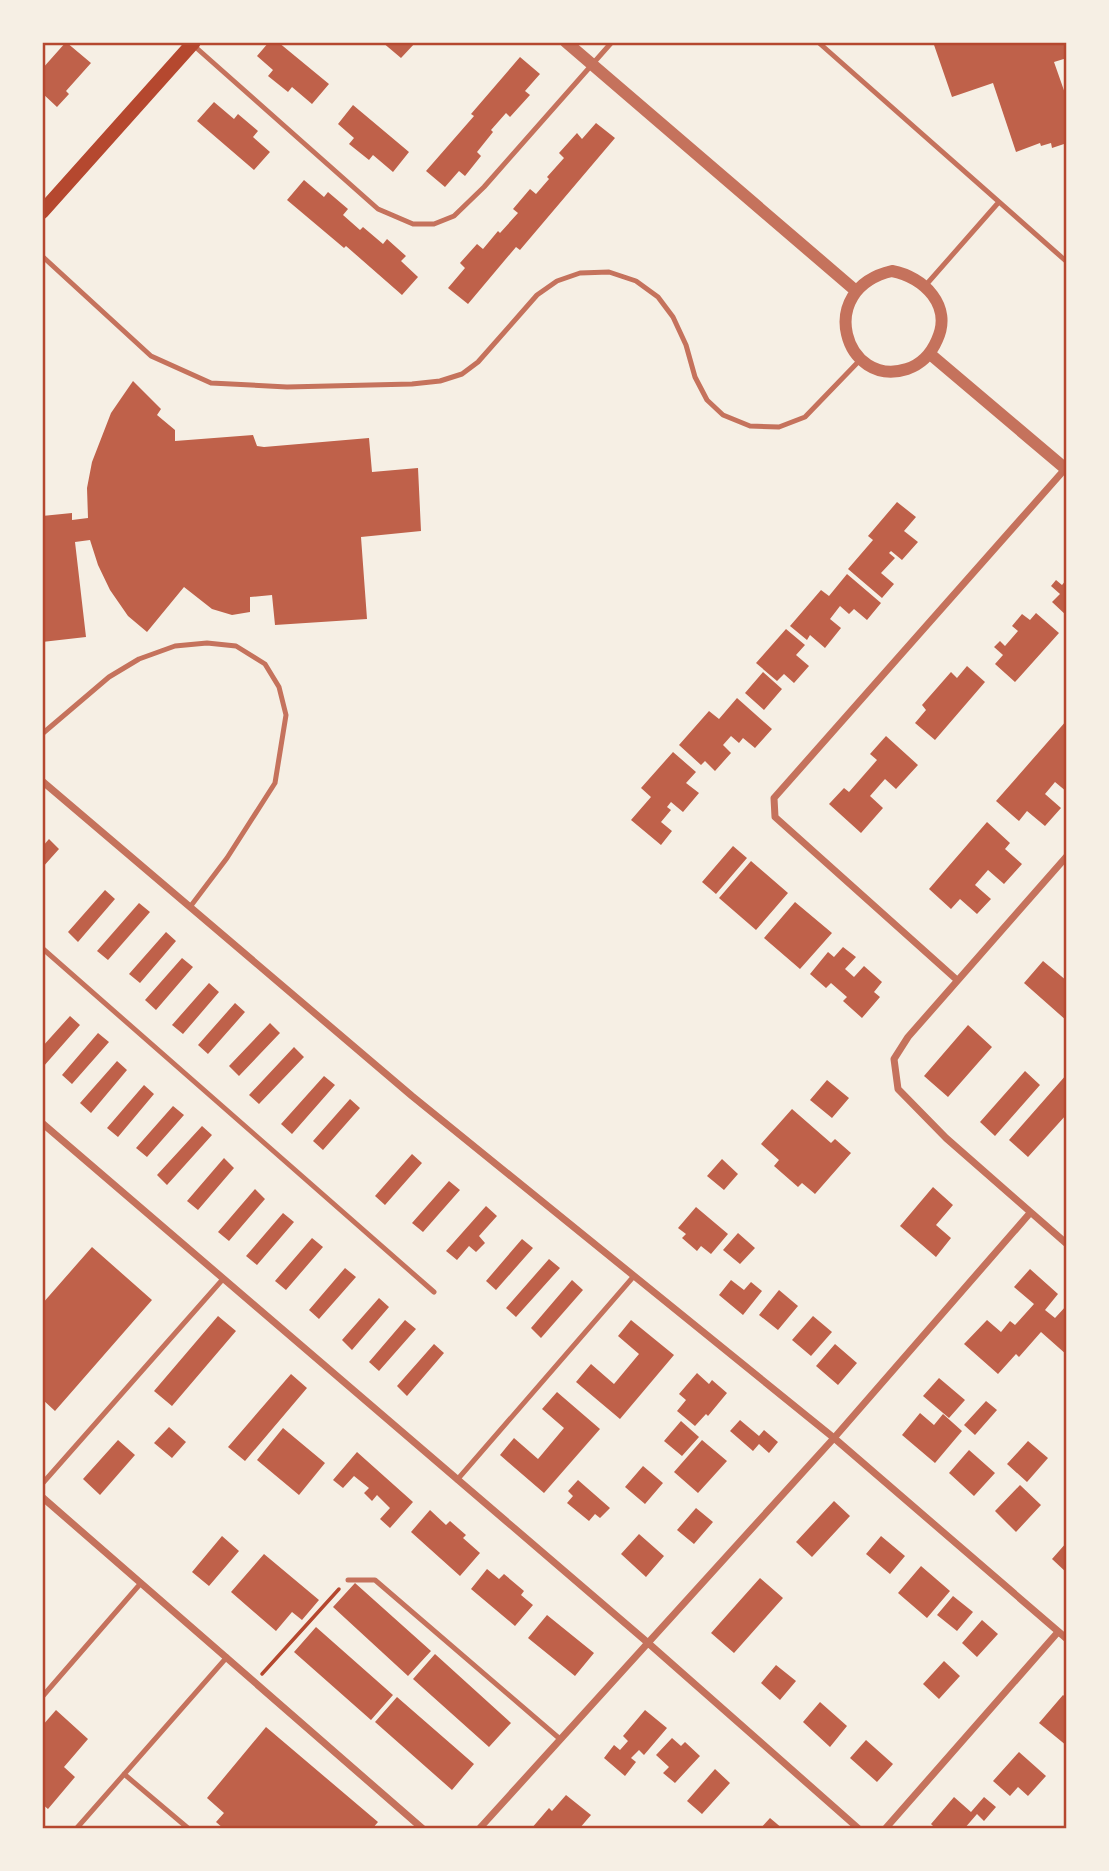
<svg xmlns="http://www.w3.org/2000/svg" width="1109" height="1871" viewBox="0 0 1109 1871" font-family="'Asap Condensed',sans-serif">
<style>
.building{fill:#bf614a}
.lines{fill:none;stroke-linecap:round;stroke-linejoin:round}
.path{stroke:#b5482f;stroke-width:3.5}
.service{stroke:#c5725c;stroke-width:5}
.minor{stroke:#c5725c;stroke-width:7}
.tertiary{stroke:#c5725c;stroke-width:12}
.secondary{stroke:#b5482f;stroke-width:14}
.neatline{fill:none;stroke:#b5482f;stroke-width:2.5}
</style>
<rect width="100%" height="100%" fill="#f6efe4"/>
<path class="building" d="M66 42 91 63 66 91 69 94 57 107 42 93V69Z
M269 42H278L329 84 312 104 292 87 288 92 268 76 273 70 257 56Z
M382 42H416L401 58Z
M933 42H1067V58L1054 62 1067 99V143L1052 148 1051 143 1041 146 1040 143 1016 152 993 83 952 97Z
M520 57 540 74 525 91 530 95 510 117 506 113 491 130 493 132 477 152 481 156 465 176 459 171 445 187 426 171 474 116 471 114Z
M214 102 234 119 238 114 258 131 253 137 270 152 254 170 197 121Z
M353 105 409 152 393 172 373 155 369 160 349 144 354 138 338 124Z
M596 123 615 138 520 250 516 247 468 304 448 288 465 268 460 263 477 244 483 249 498 231 500 233 518 213 513 209 530 189 536 194 549 179 547 177 564 158 559 153 577 133 582 139Z
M304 180 324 197 328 192 348 209 343 215 360 230 363 227 383 244 387 239 406 256 401 261 418 277 402 295 346 246 344 248 287 200Z
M133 381 161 409 157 415 175 430V441L253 435 257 446 264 447 369 438 372 472 418 468 421 531 361 537 367 619 275 625 272 595 250 597V612L232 615 212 609 184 587 147 632 128 616 110 590 98 565 90 540 75 542 86 637 42 642V516L72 513V520L88 518 87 488 92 462 111 413Z
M897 502 916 517 904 531 918 542 902 560 891 551 889 553 895 558 881 573 894 584 882 598 848 569 873 540 868 536Z
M847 574 881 603 867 620 854 609 849 614 840 606 830 619 841 628 825 648 810 635 807 640 790 626 821 590 829 596Z
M1067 579V616L1052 602 1060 594 1051 586 1056 580 1062 585Z
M1036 613 1059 633 1015 682 995 664 1003 655 994 647 1000 641 1005 646 1018 631 1012 626 1022 614 1030 620Z
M786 629 805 645 796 655 809 666 794 683 784 674 777 681 756 663Z
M967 666 985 682 935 740 915 723 926 710 922 705 951 672 957 678Z
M763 672 782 689 764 710 745 693Z
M737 698 772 729 755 748 743 738 739 743 731 736 723 745 731 753 715 771 705 761 701 765 679 745 709 711 719 719Z
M1067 720V792L1055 782 1045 794 1061 808 1045 826 1027 811 1019 821 996 801Z
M886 736 918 765 896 789 885 779 870 796 883 808 861 833 829 804 844 788 849 792 877 760 870 754Z
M673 752 696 772 686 783 699 793 683 812 671 802 667 807 671 810 661 822 672 831 661 845 631 820 651 797 641 788Z
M987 822 1010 843 1005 849 1022 864 1004 884 988 870 975 885 991 899 977 914 960 899 951 909 929 889Z
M49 839 59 849 42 868V847Z
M733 846 747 858 716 894 702 882Z
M751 861 788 893 756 930 719 898Z
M105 890 115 899 78 942 68 932Z
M795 902 832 933 800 969 764 938Z
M139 903 150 912 108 960 97 951Z
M166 932 176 941 140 983 129 974Z
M843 947 856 957 845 969 854 977 864 966 882 982 874 992 880 997 862 1018 843 1001 847 997 831 983 826 988 810 974 828 952 834 957Z
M182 958 193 967 156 1010 145 1000Z
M1043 961 1067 981V1021L1024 983Z
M209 983 219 992 183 1034 172 1025Z
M235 1003 245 1012 208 1054 198 1045Z
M70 1016 80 1025 43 1067 42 1047Z
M270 1023 280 1033 239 1076 229 1066Z
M968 1025 992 1047 948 1097 924 1076Z
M98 1033 109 1042 72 1084 62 1075Z
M294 1047 304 1057 259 1104 249 1095Z
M117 1061 127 1070 91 1113 80 1103Z
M1025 1071 1040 1085 995 1136 980 1122Z
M1067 1074V1114L1028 1157 1009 1140Z
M324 1076 335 1085 292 1134 281 1124Z
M827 1080 849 1098 832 1118 810 1100Z
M144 1085 154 1094 118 1137 107 1128Z
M350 1099 360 1108 323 1150 313 1141Z
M173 1106 184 1115 147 1157 136 1148Z
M792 1109 831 1143 835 1139 851 1153 815 1194 802 1183 798 1187 774 1166 779 1160 761 1144Z
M202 1126 212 1135 167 1185 157 1175Z
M412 1154 422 1163 385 1205 375 1196Z
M224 1158 234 1168 198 1210 187 1201Z
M722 1159 738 1174 724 1190 707 1176Z
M449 1181 460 1190 423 1232 412 1223Z
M933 1187 953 1205 936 1225 951 1238 936 1257 900 1226Z
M255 1189 265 1199 229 1241 218 1232Z
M486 1206 497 1216 479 1236 485 1243 476 1252 469 1246 457 1260 446 1251Z
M696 1207 728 1234 711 1254 701 1246 697 1251 682 1238 686 1234 678 1228Z
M283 1213 294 1222 257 1265 246 1256Z
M738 1233 755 1248 740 1264 723 1250Z
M312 1238 323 1247 286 1290 275 1281Z
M522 1239 533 1248 496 1290 486 1281Z
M92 1247 152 1300 55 1411 42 1399V1304Z
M549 1259 560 1268 516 1317 506 1308Z
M345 1268 356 1277 319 1319 309 1310Z
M1030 1269 1058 1294 1045 1310 1055 1318 1067 1305V1355L1041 1332 1019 1357 1016 1354 998 1374 964 1344 987 1320 1001 1332 1010 1321 1015 1325 1034 1304 1014 1287Z
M572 1280 583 1290 541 1338 531 1328Z
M731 1280 744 1290 751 1282 762 1291 743 1315 719 1295Z
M779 1290 798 1306 778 1330 759 1315Z
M379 1298 389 1307 352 1350 342 1340Z
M218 1316 236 1331 172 1406 154 1391Z
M813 1316 832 1332 811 1356 792 1340Z
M405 1320 416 1329 379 1371 369 1362Z
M631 1320 674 1355 620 1419 576 1382 591 1364 614 1384 639 1354 618 1336Z
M434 1344 444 1353 407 1396 397 1386Z
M835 1344 857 1363 838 1385 816 1366Z
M697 1373 709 1384 712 1380 727 1393 708 1416 706 1414 695 1426 677 1411 686 1400 679 1394Z
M291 1374 307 1388 245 1461 228 1447Z
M939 1378 965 1400 949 1418 923 1396Z
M557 1392 600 1429 544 1493 500 1455 514 1438 538 1459 564 1428 542 1409Z
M986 1401 997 1410 975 1435 964 1425Z
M920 1413 934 1425 943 1414 962 1431 935 1463 902 1435Z
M740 1420 759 1436 764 1430 778 1442 769 1453 759 1444 753 1451 730 1431Z
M681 1421 699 1437 682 1456 664 1441Z
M169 1427 186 1442 172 1458 154 1443Z
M283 1428 325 1463 299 1495 257 1460Z
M118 1440 135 1455 100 1495 83 1479Z
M702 1440 727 1461 698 1493 674 1472Z
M1028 1441 1048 1458 1027 1482 1007 1464Z
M969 1450 995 1473 974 1496 949 1473Z
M357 1452 413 1502 390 1528 380 1519 390 1508 377 1495 372 1501 364 1493 369 1488 354 1476 343 1488 333 1480Z
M643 1466 663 1483 645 1504 625 1487Z
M578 1480 610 1508 600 1518 595 1514 589 1521 567 1503 573 1496 568 1491Z
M1020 1485 1041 1505 1016 1532 995 1511Z
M834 1501 850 1516 812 1557 796 1542Z
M696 1508 713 1522 694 1544 677 1530Z
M430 1510 446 1525 450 1521 466 1535 463 1538 480 1553 460 1576 411 1532Z
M639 1534 664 1556 646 1577 621 1554Z
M222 1536 239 1551 209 1586 192 1572Z
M881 1536 905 1556 890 1574 866 1554Z
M1067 1542V1573L1052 1559Z
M264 1554 319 1600 302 1620 292 1612 276 1631 231 1592Z
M921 1566 950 1591 927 1618 898 1593Z
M487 1569 499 1579 504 1574 524 1591 521 1595 533 1605 515 1626 471 1589Z
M760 1578 783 1598 734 1653 711 1633Z
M355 1583 431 1651 408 1676 333 1607Z
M953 1596 973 1612 957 1631 937 1615Z
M547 1615 594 1653 575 1676 528 1638Z
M982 1620 998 1634 977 1657 962 1643Z
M316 1627 393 1695 371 1720 294 1652Z
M435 1654 511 1723 489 1747 413 1679Z
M944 1661 960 1676 939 1699 923 1684Z
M776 1665 796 1681 780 1700 761 1683Z
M1063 1695 1067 1698V1746L1039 1723Z
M397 1697 474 1764 452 1790 375 1722Z
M820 1702 847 1726 830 1747 803 1722Z
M56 1710 88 1739 64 1767 75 1777 48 1809 42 1804V1726Z
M645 1710 667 1728 644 1755 639 1750 631 1758 636 1762 625 1776 604 1758 614 1745 620 1750 628 1741 623 1736Z
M266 1727 378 1822 372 1829H224L216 1822 224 1813 207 1798Z
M672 1738 681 1746 685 1742 700 1756 675 1783 663 1773 669 1767 656 1755Z
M866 1740 893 1764 877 1782 850 1758Z
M1019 1752 1046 1776 1028 1796 1018 1787 1010 1796 993 1781Z
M715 1769 730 1783 702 1814 687 1801Z
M566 1795 591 1815 579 1829H531L549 1808 552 1811Z
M954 1797 971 1812 984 1797 996 1807 984 1821 977 1814 964 1829H930L933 1826 931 1824Z
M770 1818 783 1829H760Z"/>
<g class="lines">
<path class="path" d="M262 1674 339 1589"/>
<path class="service" d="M818 42 1067 262
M192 44 378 209 413 224H434L454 216 484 187 612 42
M42 256 151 356 211 383 287 387 412 384 440 381 462 374 478 362 537 295 557 281 580 273 609 272 636 281 658 297 673 317 686 345 695 377 707 400 723 415 750 426 779 427 805 417 860 360
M925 286 998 203
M42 734 109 677 139 659 175 646 207 643 236 646 265 664 279 687 286 715 275 783 227 858 190 907
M42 948 434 1292
M457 1480 634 1276
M42 1484 223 1279
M348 1580H375L560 1739
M42 1697 141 1583
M124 1774 189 1829
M76 1829 227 1657"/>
<path class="minor" d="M42 781 412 1096 834 1438 1067 1639
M1067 856 908 1037 894 1059 898 1089 946 1138 1067 1244
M957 980 775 817 774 798 1065 469
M42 1123 647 1642 859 1829
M42 1497 423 1829
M479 1829 834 1438 1030 1213
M885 1829 1058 1632"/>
<path class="tertiary" d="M566 42 856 291
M892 271C924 277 953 306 937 340 931 354 922 364 907 369 845 389 814 289 892 271Z
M930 354 1067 470"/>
<path class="secondary" d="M42 212 194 42"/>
</g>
<rect width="1109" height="1871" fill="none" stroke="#f6efe4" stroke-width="88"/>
<rect x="44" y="44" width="1021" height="1783" class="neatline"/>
</svg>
